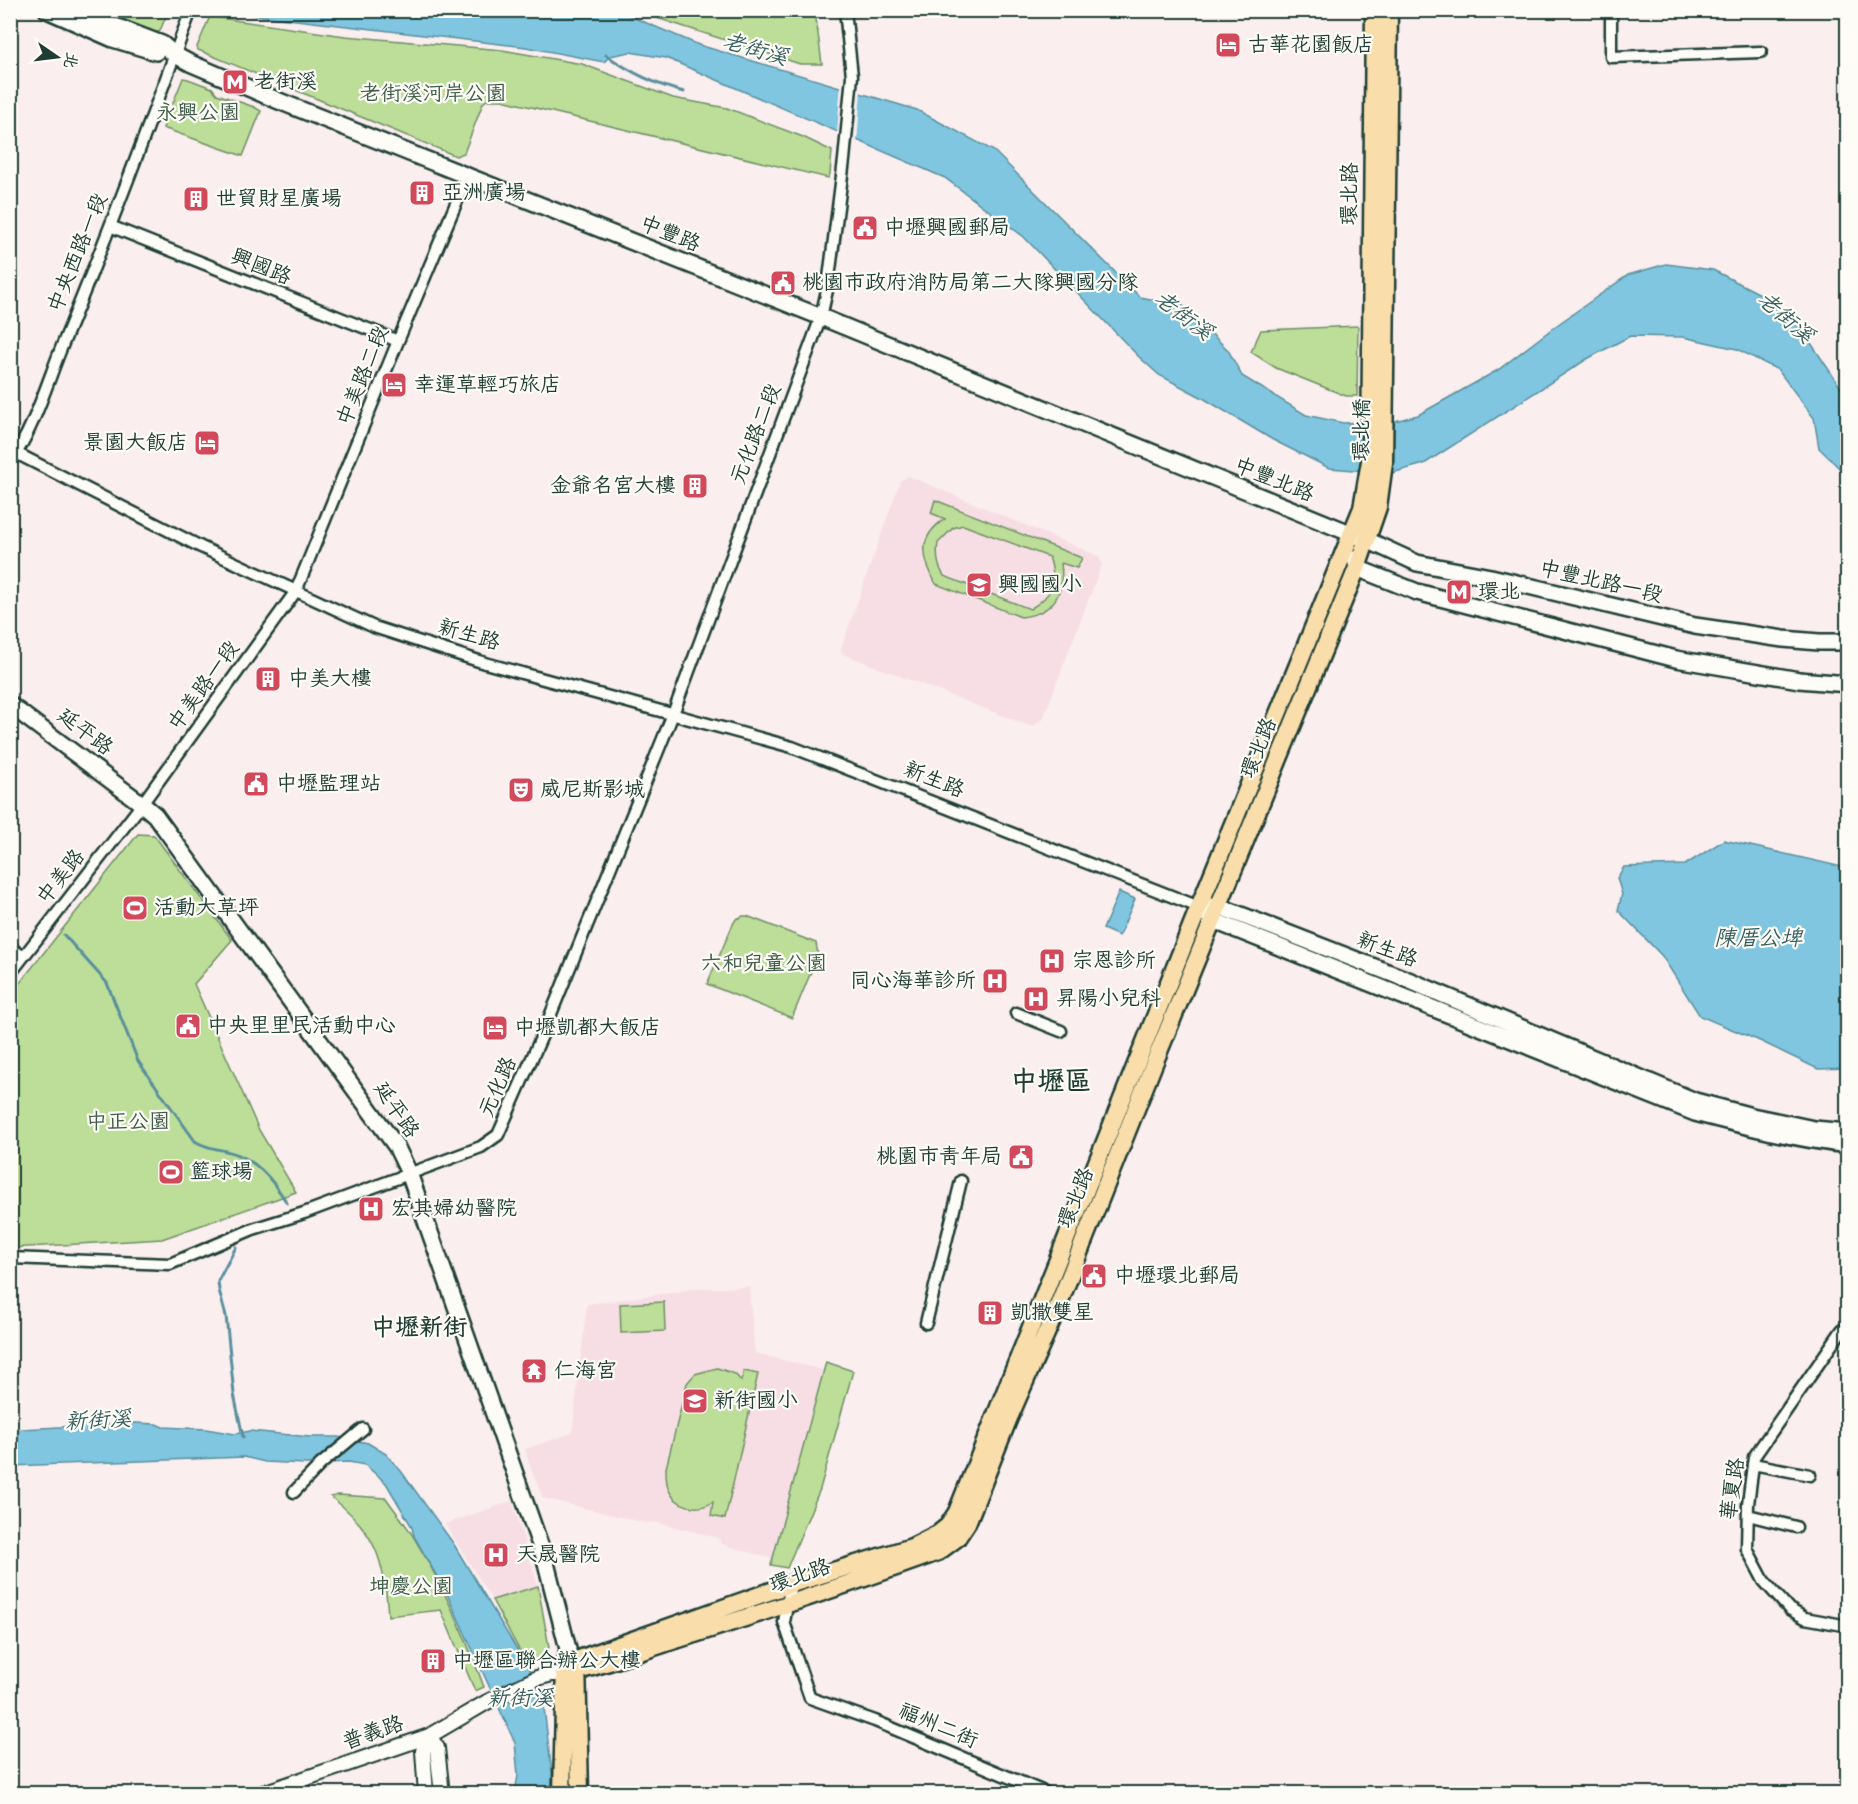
<svg xmlns="http://www.w3.org/2000/svg" width="1858" height="1804" viewBox="0 0 1858 1804" font-family="Mynerve,'LXGW WenKai TC',sans-serif">
<style>
.built{fill:#f7dee5}
.green{fill:#bdde98;stroke:#6e8e66;stroke-width:1.5;fill-rule:evenodd}
.water{fill:#80c6e1;stroke:#598f9c;stroke-width:1.5}
.pier{fill:#faeeef}
.lines{fill:none;stroke-linecap:round;stroke-linejoin:round}
.stream{stroke:#598f9c;stroke-width:3}
.minor-casing{stroke:#1f3d34;stroke-width:15}
.tertiary-casing{stroke:#1f3d34;stroke-width:18}
.secondary-casing{stroke:#1f3d34;stroke-width:20}
.primary-casing{stroke:#1f3d34;stroke-width:21}
.minor{stroke:#fdfcf7;stroke-width:10}
.tertiary{stroke:#fdfcf7;stroke-width:14}
.secondary{stroke:#fdfcf7;stroke-width:15}
.primary{stroke:#f9deab;stroke-width:16}
.labels{text-anchor:middle;dominant-baseline:central;stroke-width:4.5;stroke-linejoin:round;paint-order:stroke}
.poi-label{font-size:21px;fill:#1f3d34;stroke:#fdfcf7;text-anchor:start}
.park-label{font-size:21px;fill:#3f5d48;stroke:#fdfcf7}
.street-label{font-size:21px;fill:#1f3d34;stroke:#fdfcf7}
.water-label{font-size:22px;font-style:italic;fill:#375f5f;stroke:#fdfcf7}
.quarter-label{font-size:24px;font-weight:bold;fill:#1f3d34;stroke:#fdfcf7}
.district-label{font-size:27px;font-weight:bold;fill:#1f3d34;stroke:#fdfcf7}
</style>
<rect width="100%" height="100%" fill="#faeeef"/>
<filter id="ink" filterUnits="userSpaceOnUse"><feTurbulence type="fractalNoise" baseFrequency=".0167" numOctaves="2"/><feDisplacementMap in="SourceGraphic" scale="12" xChannelSelector="R" yChannelSelector="G"/><feConvolveMatrix kernelMatrix="1 2 1 2 8 2 1 2 1" color-interpolation-filters="sRGB"/></filter>
<g filter="url(#ink)">
<path class="built" d="M909 476 1098 556 1102 564 1043 719 1032 727 843 654 841 649 900 481Z
M749 1287 755 1353 823 1370 773 1559 721 1544 718 1538 655 1522 645 1523 543 1498 529 1464 525 1449 572 1433 587 1304 677 1292 690 1289Z
M512 1501 538 1586 492 1600 445 1524Z"/>
<path class="green" d="M103 11 168 10V11L160 31 156 33Z
M635 11H815L822 64H800Z
M211 14 220 18 345 36 502 50 582 64 673 98 727 108 803 137 832 151 830 174 828 178 502 100H487L483 103 464 153 456 156 198 50 197 47Z
M183 78 188 79 212 88 217 94 254 107 261 111 243 156 163 128Z
M1358 326 1357 396H1346L1276 368 1251 352 1261 330Z
M935 500 1082 558 1077 568 1061 563C1065 594 1054 613 1021 617L936 584C922 558 917 537 945 519L931 513ZM963 525 1049 557C1058 583 1053 595 1030 609L944 576C937 565 936 555 938 543L953 528Z
M138 834 154 835 232 940 194 984 259 1130 296 1192 162 1239 11 1248V994Z
M743 916H747L816 943 818 955 792 1018 707 984 733 924 736 919Z
M664 1302 665 1331 621 1333 620 1304Z
M826 1362 853 1371 820 1489 787 1568 771 1565Z
M717 1368 735 1374 741 1381 744 1371 758 1374 725 1519 711 1516 713 1502C698 1512 675 1507 668 1488 666 1482 666 1475 666 1468L687 1383 695 1374Z
M338 1495 386 1498C395 1511 405 1523 413 1536 442 1583 465 1635 484 1687L475 1691 441 1610 388 1616C385 1562 376 1531 331 1497Z
M538 1586 549 1647 544 1656 527 1664 492 1600Z"/>
<path class="water" d="M220 11H618L699 45 917 110 994 151 1140 297 1182 305 1228 350 1242 376 1306 415 1343 423 1395 421 1418 415 1498 370 1557 325 1628 275 1666 264 1713 270 1772 300 1795 319 1847 397V474L1840 469 1819 448 1814 418 1778 370 1737 349 1683 337 1630 336 1587 359 1424 464 1392 473 1329 468 1273 440 1203 398 1159 375 1138 356 1024 237 945 178 666 58 630 52 610 56 604 62 526 47Z
M1724 840 1847 868V1068L1818 1069 1760 1041 1700 1016 1662 956 1618 910 1622 894 1617 878 1624 867 1685 865Z
M1119 892 1135 899 1119 936 1103 929Z
M135 1423 156 1424 163 1427 206 1429 235 1434 250 1431 310 1437H338L368 1443 386 1454 401 1471 453 1543 542 1691 552 1774 551 1793H515L518 1775 515 1743 448 1596 414 1536 412 1527 386 1483 365 1465 349 1462 306 1464 265 1462 244 1457 11 1466V1432L22 1429Z"/>
<path class="pier" d="M841 83 861 89 857 143 837 134Z"/>
<g class="lines">
<path class="stream" d="M606 55C630 72 656 85 684 92
M64 935 107 983 138 1061 195 1141C205 1148 215 1148 226 1151 256 1158 272 1179 287 1203
M236 1247 218 1281 219 1290 226 1316 234 1394 243 1437"/>
<g class="minor-casing">
<path id="minor" d="M1611 10V57L1761 52
M110 226 398 341
M10 450 201 547 374 627 485 663 792 747 1199 907
M10 462C32 434 48 380 62 346 108 235 150 123 191 10
M10 947 23 957
M10 974 142 804 296 591 398 341 468 175
M1016 1013 1061 1031
M10 1258 170 1264 253 1229 304 1213 481 1147 498 1135 544 1031 673 714 821 317 828 286 844 160 852 76 845 10
M926 1323 961 1181
M1848 1328 1842 1330 1754 1457 1748 1504 1747 1549 1764 1581 1789 1609 1805 1618 1848 1626
M1753 1464 1810 1475
M294 1492 321 1464 363 1429
M1748 1515 1796 1527
M791 1584 784 1622 810 1698 875 1721 1049 1794"/>
</g>
<g class="tertiary-casing">
<path id="tertiary" d="M429 1736 437 1748 442 1794
M260 1794 429 1736 487 1702 537 1678 552 1674H564
M426 1794 423 1751 429 1736"/>
</g>
<g class="secondary-casing">
<path id="secondary" d="M47 10 113 39 156 52
M73 10 162 44 175 55 190 63 279 101 821 317 1367 540 1417 563 1491 577 1695 626 1783 639 1819 642H1848
M1355 558 1357 568 1417 592 1676 659 1799 680 1848 684
M10 705 142 804 155 815 396 1146 409 1173 545 1559 568 1649 565 1664
M1208 907 1218 906 1408 980 1695 1101 1752 1116 1814 1129 1848 1132
M1205 913 1212 920 1695 1113C1745 1126 1796 1139 1848 1145"/>
</g>
<g class="primary-casing">
<path id="primary" d="M577 1662 580 1794
M564 1674C605 1666 642 1650 682 1638 768 1611 853 1583 938 1552L957 1538 967 1523 1008 1420 1056 1311 1153 1066 1357 568 1378 507 1384 463 1389 10
M562 1794 565 1664 791 1584 912 1547 938 1534 948 1526 957 1512 1199 907 1362 508 1370 461 1374 10"/>
</g>
<use href="#minor" class="minor"/>
<use href="#tertiary" class="tertiary"/>
<use href="#secondary" class="secondary"/>
<use href="#primary" class="primary"/>
</g>
</g>
<defs>
<g id="hotel-square" transform="scale(1.35)"><rect x="-9" y="-9" width="18" height="18" rx="4" fill="#d1495b" stroke="#fdfcf7"/><path d="M-6-4.5h1.5V1H6V5H4.5V3h-9V5H-6ZM-4 0a1.8 1.8 0 1 1 3.6 0ZM.5 0V-2.5h3Q6-2.5 6 0Z" fill="#fff"/></g>
<g id="metro-square" transform="scale(1.35)"><rect x="-9" y="-9" width="18" height="18" rx="4" fill="#d1495b" stroke="#fdfcf7"/><path d="M-5.5 5V-5H-3L0 0L3-5H5.5V5H3V-.5L0 4L-3-.5V5Z" fill="#fff"/></g>
<g id="building-square" transform="scale(1.35)"><rect x="-9" y="-9" width="18" height="18" rx="4" fill="#d1495b" stroke="#fdfcf7"/><path d="M-4-6H4V6H1V3H-1V6H-4ZM-2.5-4.3h1.7v1.8h-1.7ZM.8-4.3h1.7v1.8H.8ZM-2.5-1h1.7V.8h-1.7ZM.8-1h1.7V.8H.8Z" fill="#fff"/></g>
<g id="civic-square" transform="scale(1.35)"><rect x="-9" y="-9" width="18" height="18" rx="4" fill="#d1495b" stroke="#fdfcf7"/><path d="M-.6-6.5H3V-4.5H.6V-3L4-1V1h2V6H-6V1h2V-1L-.6-3ZM-1.2 2.5V6h2.4V2.5Z" fill="#fff"/></g>
<g id="school-square" transform="scale(1.35)"><rect x="-9" y="-9" width="18" height="18" rx="4" fill="#d1495b" stroke="#fdfcf7"/><path d="M0-5L7-2L0 1L-7-2ZM-4 1L0 2.5L4 1V4Q0 6-4 4Z" fill="#fff"/></g>
<g id="theatre-square" transform="scale(1.35)"><rect x="-9" y="-9" width="18" height="18" rx="4" fill="#d1495b" stroke="#fdfcf7"/><path d="M-5-5.5Q0-4 5-5.5V0Q5 5 0 6Q-5 5-5 0ZM-3.3-2.5H-1v1.5H-3.3ZM1-2.5H3.3v1.5H1ZM-2.8 1Q0 5.5 2.8 1Z" fill="#fff"/></g>
<g id="stadium-square" transform="scale(1.35)"><rect x="-9" y="-9" width="18" height="18" rx="4" fill="#d1495b" stroke="#fdfcf7"/><path d="M0-5a6.5 5 0 1 0 0 10a6.5 5 0 1 0 0-10ZM-3.5-1.8h7v3.6h-7Z" fill="#fff"/></g>
<g id="hospital-square" transform="scale(1.35)"><rect x="-9" y="-9" width="18" height="18" rx="4" fill="#d1495b" stroke="#fdfcf7"/><path d="M-5-5h3v3.5h4V-5h3V5h-3V1.5h-4V5h-3Z" fill="#fff"/></g>
<g id="temple-square" transform="scale(1.35)"><rect x="-9" y="-9" width="18" height="18" rx="4" fill="#d1495b" stroke="#fdfcf7"/><path d="M0-6L5-2H3V0L6.5 2.5H4V6H1.5V3h-3V6H-4V2.5H-6.5L-3 0V-2H-5Z" fill="#fff"/></g>
</defs>
<g fill-rule="evenodd">
<use href="#hotel-square" x="1228" y="45"/>
<use href="#metro-square" x="235" y="82"/>
<use href="#building-square" x="422" y="193"/>
<use href="#building-square" x="196" y="199"/>
<use href="#civic-square" x="865" y="228"/>
<use href="#civic-square" x="783" y="283"/>
<use href="#hotel-square" x="394" y="385"/>
<use href="#hotel-square" x="207" y="443"/>
<use href="#building-square" x="695" y="486"/>
<use href="#school-square" x="979" y="585"/>
<use href="#metro-square" x="1459" y="592"/>
<use href="#building-square" x="268" y="679"/>
<use href="#civic-square" x="256" y="784"/>
<use href="#theatre-square" x="521" y="790"/>
<use href="#stadium-square" x="135" y="908"/>
<use href="#hospital-square" x="1052" y="961"/>
<use href="#hospital-square" x="995" y="981"/>
<use href="#hospital-square" x="1036" y="999"/>
<use href="#civic-square" x="188" y="1026"/>
<use href="#hotel-square" x="495" y="1028"/>
<use href="#civic-square" x="1021" y="1157"/>
<use href="#stadium-square" x="171" y="1172"/>
<use href="#hospital-square" x="371" y="1209"/>
<use href="#civic-square" x="1094" y="1276"/>
<use href="#building-square" x="990" y="1313"/>
<use href="#temple-square" x="534" y="1371"/>
<use href="#school-square" x="695" y="1401"/>
<use href="#hospital-square" x="496" y="1555"/>
<use href="#building-square" x="433" y="1661"/>
</g>
<g class="labels">
<g class="poi-label">
<text x="1248" y="45">古華花園飯店</text>
<text x="254" y="82">老街溪</text>
<text x="442" y="193">亞洲廣場</text>
<text x="216" y="199">世貿財星廣場</text>
<text x="884" y="228">中壢興國郵局</text>
<text x="802" y="283">桃園市政府消防局第二大隊興國分隊</text>
<text x="414" y="385">幸運草輕巧旅店</text>
<text x="188" y="443" text-anchor="end">景園大飯店</text>
<text x="676" y="486" text-anchor="end">金爺名宮大樓</text>
<text x="998" y="585">興國國小</text>
<text x="1478" y="592">環北</text>
<text x="288" y="679">中美大樓</text>
<text x="276" y="784">中壢監理站</text>
<text x="540" y="790">威尼斯影城</text>
<text x="154" y="908">活動大草坪</text>
<text x="1072" y="961">宗恩診所</text>
<text x="976" y="981" text-anchor="end">同心海華診所</text>
<text x="1056" y="999">昇陽小兒科</text>
<text x="207" y="1026">中央里里民活動中心</text>
<text x="514" y="1028">中壢凱都大飯店</text>
<text x="1002" y="1157" text-anchor="end">桃園市青年局</text>
<text x="190" y="1172">籃球場</text>
<text x="391" y="1209">宏其婦幼醫院</text>
<text x="1114" y="1276">中壢環北郵局</text>
<text x="1010" y="1313">凱撒雙星</text>
<text x="554" y="1371">仁海宮</text>
<text x="714" y="1401">新街國小</text>
<text x="516" y="1555">天晟醫院</text>
<text x="452" y="1661">中壢區聯合辦公大樓</text>
</g>
<g class="park-label">
<text x="433" y="94">老街溪河岸公園</text>
<text x="198" y="113">永興公園</text>
<text x="764" y="964">六和兒童公園</text>
<text x="128" y="1122">中正公園</text>
<text x="411" y="1587">坤慶公園</text>
</g>
<g class="street-label">
<text transform="translate(1350 194) rotate(-89)">環北路</text>
<text transform="translate(670 234) rotate(22)">中豐路</text>
<text transform="translate(78 253) rotate(-68)">中央西路一段</text>
<text transform="translate(261 267) rotate(22)">興國路</text>
<text transform="translate(363 376) rotate(-68)">中美路二段</text>
<text transform="translate(1362 430) rotate(-89)">環北橋</text>
<text transform="translate(756 434) rotate(-69)">元化路二段</text>
<text transform="translate(1274 480) rotate(22)">中豐北路</text>
<text transform="translate(1601 582) rotate(13)">中豐北路一段</text>
<text transform="translate(469 635) rotate(16)">新生路</text>
<text transform="translate(204 686) rotate(-54)">中美路一段</text>
<text transform="translate(85 732) rotate(37)">延平路</text>
<text transform="translate(1259 748) rotate(-68)">環北路</text>
<text transform="translate(934 780) rotate(22)">新生路</text>
<text transform="translate(61 877) rotate(-52)">中美路</text>
<text transform="translate(1387 950) rotate(21)">新生路</text>
<text transform="translate(498 1087) rotate(-66)">元化路</text>
<text transform="translate(396 1110) rotate(56)">延平路</text>
<text transform="translate(1076 1198) rotate(-68)">環北路</text>
<text transform="translate(1733 1489) rotate(-82)">華夏路</text>
<text transform="translate(800 1576) rotate(-19)">環北路</text>
<text transform="translate(938 1726) rotate(23)">福州二街</text>
<text transform="translate(373 1733) rotate(-19)">普義路</text>
</g>
<g class="water-label">
<text transform="translate(755 50) rotate(16)">老街溪</text>
<text transform="translate(1183 316) rotate(37)">老街溪</text>
<text transform="translate(1785 318) rotate(41)">老街溪</text>
<text x="1758" y="939">陳厝公埤</text>
<text transform="translate(98 1421) rotate(-3)">新街溪</text>
<text x="520" y="1699">新街溪</text>
</g>
<g class="quarter-label">
<text x="419" y="1328">中壢新街</text>
</g>
<g class="district-label">
<text x="1051" y="1082">中壢區</text>
</g>
</g>
<rect width="1858" height="1804" fill="none" stroke="#fdfcf7" stroke-width="36"/>
<rect x="18" y="18" width="1822" height="1768" fill="none" stroke="#1f3d34" stroke-width="2" filter="url(#ink)"/>
<g transform="translate(57 57) rotate(104)" stroke="#fdfcf7" stroke-width="4.5" paint-order="stroke">
<path d="M0-4.5L10 22L0 15L-10 22Z" fill="#1f3d34"/>
<text y="-9" font-size="16" font-weight="bold" text-anchor="middle" fill="#1f3d34">北</text>
</g>
</svg>
